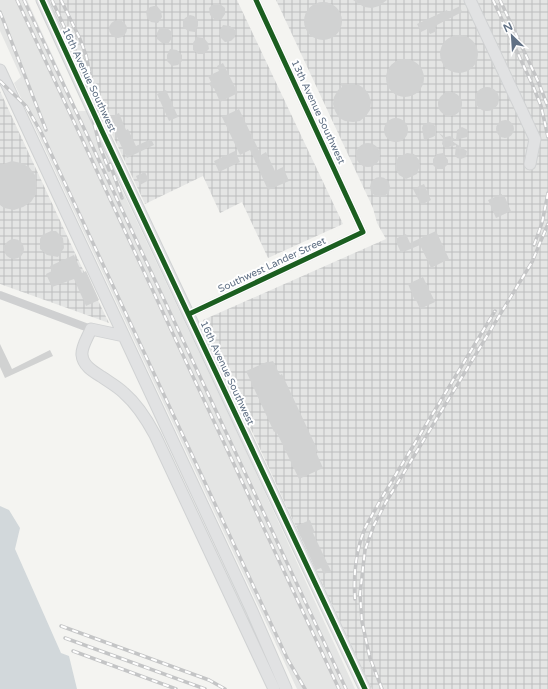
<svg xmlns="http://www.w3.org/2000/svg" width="548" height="689" viewBox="0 0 548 689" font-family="'Varela Round',sans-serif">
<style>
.built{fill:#e4e5e4}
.industrial{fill:url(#industrial-grid)}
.water{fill:#d2d8db}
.building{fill:#d1d2d2}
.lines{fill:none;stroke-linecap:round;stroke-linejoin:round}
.secondary-casing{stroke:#d0d2d3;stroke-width:13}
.street{stroke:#cfd0d1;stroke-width:8}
.secondary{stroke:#e1e2e3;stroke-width:11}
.rail-casing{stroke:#c4c5c6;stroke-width:3.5}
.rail{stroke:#fff;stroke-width:2;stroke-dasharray:6;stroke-linecap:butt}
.cycleway-casing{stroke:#fff;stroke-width:8}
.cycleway{stroke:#1b5e20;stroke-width:5}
.labels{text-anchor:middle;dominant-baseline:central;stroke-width:4;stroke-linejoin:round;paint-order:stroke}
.street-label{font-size:10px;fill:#617185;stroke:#fff}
</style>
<defs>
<pattern id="industrial-grid" width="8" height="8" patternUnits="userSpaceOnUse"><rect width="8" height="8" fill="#e4e5e4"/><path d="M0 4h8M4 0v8" fill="none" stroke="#bcbebe"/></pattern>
</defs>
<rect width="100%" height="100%" fill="#f4f4f1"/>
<path class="built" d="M0 0H27L78 111H87L121 188 245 449 355 689H297L14 83 21 77 0 31Z"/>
<path class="industrial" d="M49 0H237L343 224 268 258 242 202 220 213 203 176 145 204Z
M276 0H548V689H372L303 542 220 362 203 320 386 239 377 223 373 208Z
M0 91 75 253 109 323 0 284Z"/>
<path class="water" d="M0 506 9 510 20 528 15 549 61 653 69 656 77 689H0Z"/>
<path class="building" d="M353 0H387L379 6 372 8 364 7Z
M304 21a19 19 0 1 1 38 0a19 19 0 1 1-38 0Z
M217 3 220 4 225 8V14L221 20 214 19 210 15 209 8 211 6Z
M154 6H157L161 11 162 17 158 23 151 22 147 18 146 11 150 7Z
M460 6 462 12 435 26 437 31 430 34 427 29 421 32 417 24 447 10 448 12Z
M190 15 194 16 198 20V26L195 32 188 31 183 27V21L185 18Z
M109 29a9 9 0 1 1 18 0a9 9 0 1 1-18 0Z
M223 25 230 26 235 30V37L231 41 225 42 220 37V31Z
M160 27 167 28 172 32V38L168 44 162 43 157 39V33Z
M440 54a19 19 0 1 1 38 0a19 19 0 1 1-38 0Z
M197 37 204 38 208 43 209 49 204 54H198L193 50V43Z
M170 49 177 50 182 55V61L178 65 172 66 167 61V55Z
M386 78a19 19 0 1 1 38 0a19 19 0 1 1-38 0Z
M223 63 238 93 220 102 214 88 212 89 209 83 211 82 208 76 219 71 217 66Z
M340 83 359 85 365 89 369 95 371 102 370 110 366 116 360 121 353 122 345 121 339 118 335 111 333 104 334 97 338 90 342 87Z
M475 99a12 12 0 1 1 24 0a12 12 0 1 1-24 0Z
M166 90 178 117 169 121 157 94Z
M438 104a12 12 0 1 1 24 0a12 12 0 1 1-24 0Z
M239 109 261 155 266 152 275 171 283 167 289 181 268 190 250 150 240 155 222 117Z
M119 113 126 130 128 129 136 146 151 139 154 145 127 158 108 118Z
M384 130a12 12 0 1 1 24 0a12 12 0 1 1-24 0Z
M496 129a9 9 0 1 1 18 0a9 9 0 1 1-18 0Z
M429 122 432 123 436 127V135L433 137 424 140 422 128 423 125Z
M462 127 468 130 467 137 452 141 467 151 466 157 461 159 457 158 455 155 456 145 445 148 442 144 443 138 439 133 445 137 450 136 456 140 457 130Z
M356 155a12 12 0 1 1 24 0a12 12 0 1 1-24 0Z
M235 151 240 162 219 172 214 161Z
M407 153 414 154 419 160 420 165 417 174 406 179 399 175 395 166 398 157Z
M443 153 448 160V164L443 169H437L433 165V159L437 154Z
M12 161 21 163 29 167 35 175 37 184 36 194 31 202 23 207 14 210 4 208 0 205V165Z
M145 172 149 180 140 185 136 176Z
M370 187a10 10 0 1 1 20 0a10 10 0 1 1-20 0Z
M424 184 431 200 421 205 413 189Z
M502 194V195H504L511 211 496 218 488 200Z
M51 231H56L63 238 64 248 58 257 47 255 40 249V239L42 235Z
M436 231 449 259 431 268 420 245 401 253 395 239 406 234 410 243Z
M4 249a10 10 0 1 1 20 0a10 10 0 1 1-20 0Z
M74 255 82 273 86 271 99 300 86 306 74 279 52 287 46 274 52 271 50 266Z
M423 277 435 302 420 309 416 300 415 301 408 284Z
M0 344 12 369 50 350 53 356 5 378 0 367Z
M269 361V362L273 361 280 375 282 374 318 451 316 452 323 468 299 479 276 431 274 432 246 371Z
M310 520 315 533H313L331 571 324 574 321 568 316 570 296 526Z"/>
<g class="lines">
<g class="secondary-casing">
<path id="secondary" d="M42 0 102 131 365 689
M470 0 535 139 530 164
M0 70 252 611 286 689
M124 336 91 329C88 337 81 347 82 355 83 366 94 372 102 377 109 382 118 387 124 393 138 405 147 420 155 435L274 689"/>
</g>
<path class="street" d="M0 295 91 329
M189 314 363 232 256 0"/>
<use href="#secondary" class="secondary"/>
<g class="rail-casing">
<path id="rail" d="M17 0 339 689
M24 0 346 689
M52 0 77 55 100 147 109 170
M61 0 80 39 86 55 103 137
M493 0 533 86 541 106 548 137
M500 0 538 81 548 107
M0 12 46 130
M0 81 26 106 41 132 288 660 305 689
M110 164 122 198
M534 245 542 223 548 193
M355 599C353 576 356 548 366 526 371 517 376 508 381 499L495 311
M61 626 209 680 225 689
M65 638 205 689
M73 651 176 689
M382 689 370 658 362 622 360 594 365 550 374 525 386 502 532 262 548 224"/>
</g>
<use href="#rail" class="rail"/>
<g class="cycleway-casing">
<path id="cycleway" d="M42 0 102 131 365 689
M189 314 363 232 256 0"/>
</g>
<use href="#cycleway" class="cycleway"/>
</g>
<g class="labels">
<g class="street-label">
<text transform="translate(89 80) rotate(65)">16th Avenue Southwest</text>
<text transform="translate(318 112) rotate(65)">13th Avenue Southwest</text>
<text transform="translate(272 265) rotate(-25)">Southwest Lander Street</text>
<text transform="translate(227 373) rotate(65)">16th Avenue Southwest</text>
</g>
</g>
<g transform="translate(512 36) rotate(335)" stroke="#ffffff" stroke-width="3" paint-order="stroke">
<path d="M0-3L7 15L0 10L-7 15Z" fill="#617185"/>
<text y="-6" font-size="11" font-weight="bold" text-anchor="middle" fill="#617185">N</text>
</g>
</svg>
